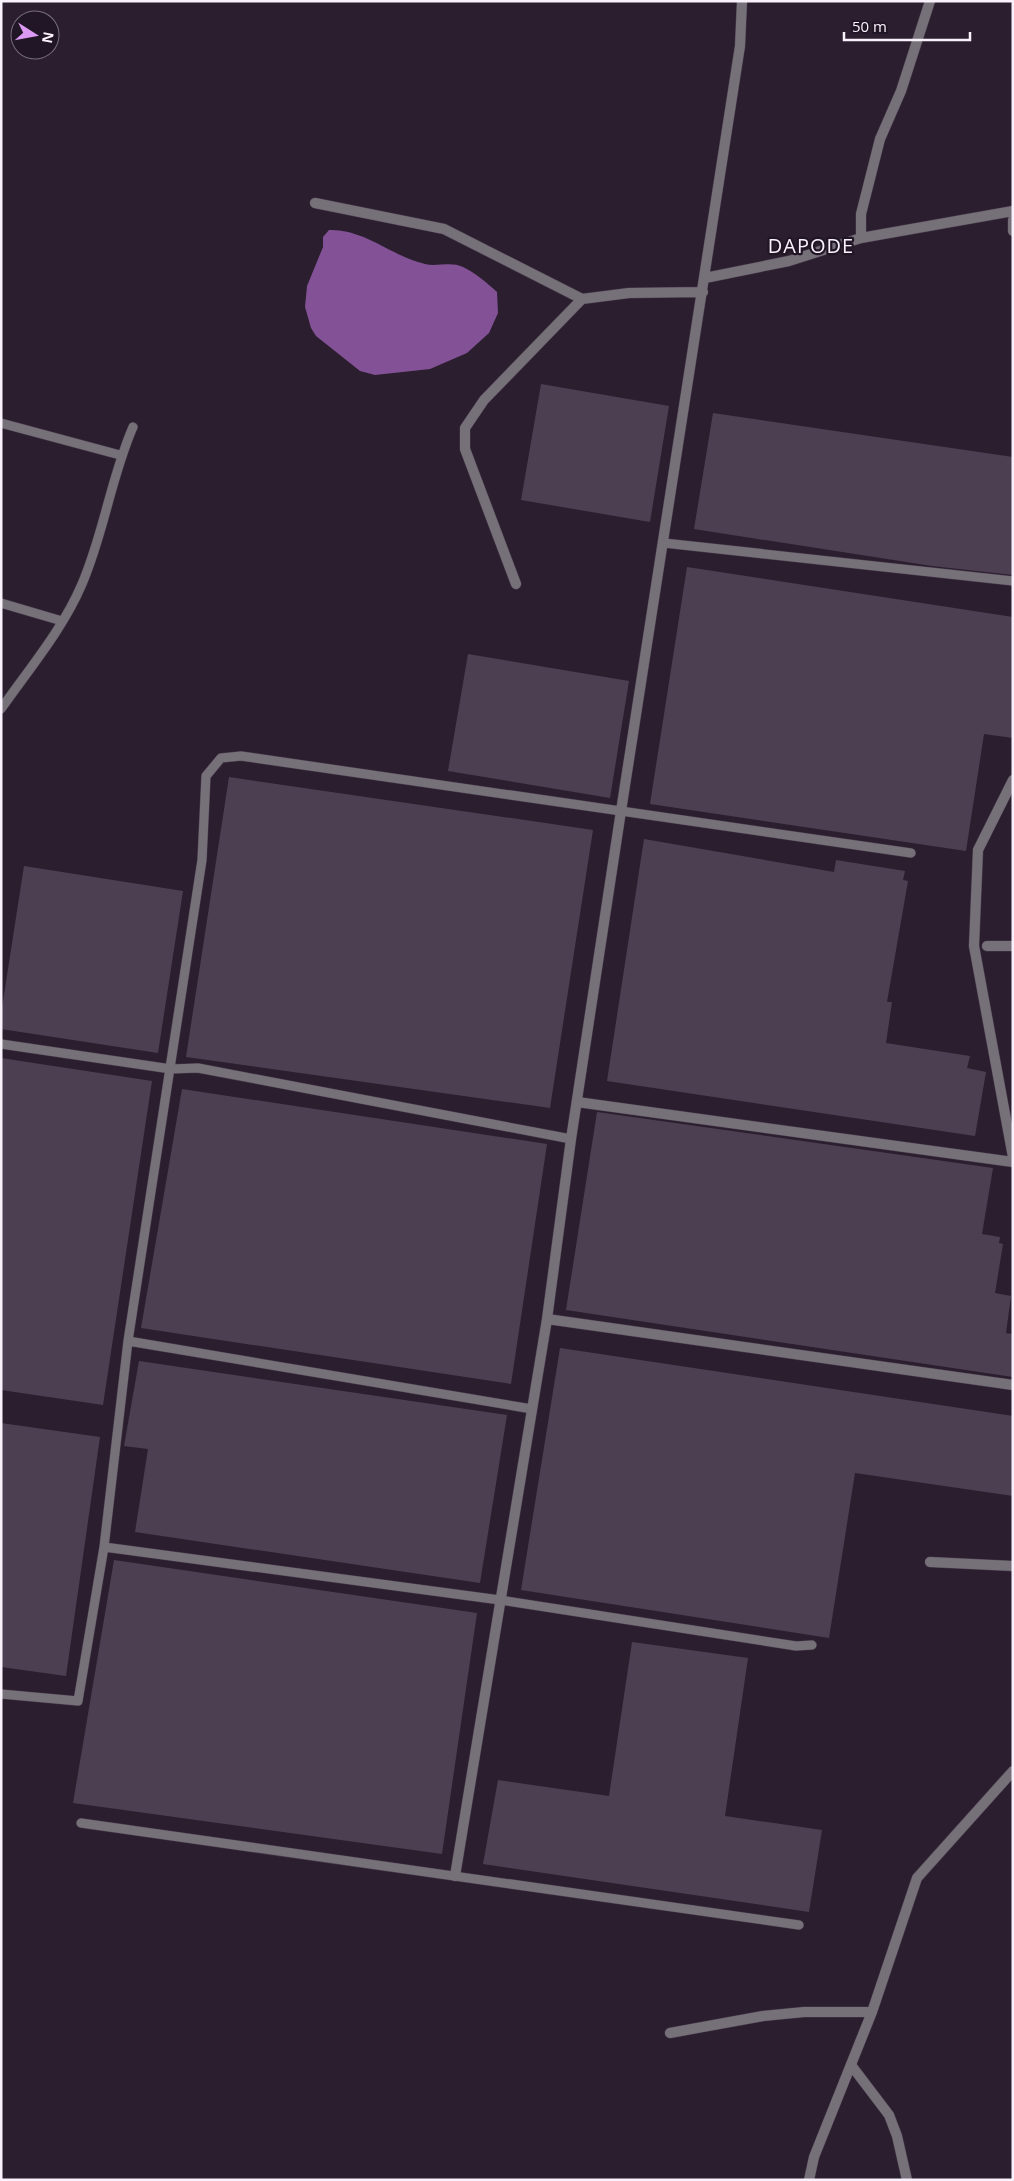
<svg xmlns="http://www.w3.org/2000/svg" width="1014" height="2181" viewBox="0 0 1014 2181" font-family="'Open Sans',sans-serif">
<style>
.water{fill:#835195}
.building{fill:#4c3f51}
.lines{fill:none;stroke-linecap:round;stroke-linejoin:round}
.lane-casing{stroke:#483c4c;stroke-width:10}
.street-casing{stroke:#483c4c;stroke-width:11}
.lane{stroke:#767079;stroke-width:9}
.street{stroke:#767079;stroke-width:10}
.labels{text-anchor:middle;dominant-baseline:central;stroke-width:4.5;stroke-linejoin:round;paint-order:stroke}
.quarter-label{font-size:20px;letter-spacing:1px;fill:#f9f1fc;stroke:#211625}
</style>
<rect width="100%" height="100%" fill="#2b1f2f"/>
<path class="water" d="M329 230C365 229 391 256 425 264 437 267 451 261 463 267 476 273 487 283 497 292L498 313 489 333 467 353 430 369 375 375 360 371 316 336 311 328 305 307 307 286 323 247V237Z"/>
<path class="building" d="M541 384 669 406 650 522 521 500Z
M713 413 1013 457V575L932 566 694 529Z
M687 567 1013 617V738L984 734 966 851 650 804Z
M468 654 629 681 610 798 448 771Z
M229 777 593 830 550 1108 186 1057Z
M644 839 834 872 836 860 905 871 903 880 908 881 887 1002H892L886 1043 970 1056 967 1068 986 1072 975 1136 607 1081Z
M24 866 183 891 158 1053 1 1029V1014Z
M1 1058 152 1081 103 1405 1 1390Z
M182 1089 547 1144 511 1384 141 1328Z
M597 1112 993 1168 982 1234 1000 1237 999 1243 1003 1244 995 1293 1011 1296 1006 1333 1013 1334V1377L566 1310Z
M560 1348 1013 1416V1496L855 1473 829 1638 521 1590Z
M139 1361 507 1415 480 1583 135 1532 148 1449 124 1446Z
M1 1423 100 1437 66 1676 1 1667Z
M114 1560 477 1613 442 1854 73 1803Z
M632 1642 748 1658 725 1816 822 1830 809 1912 483 1864 498 1780 609 1796Z"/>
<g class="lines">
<g class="lane-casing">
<path id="lane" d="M1 423 120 455
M664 543 1013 581
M1 603 62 621
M1 709C29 669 63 629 82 584 104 533 111 477 133 427
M1 1044 171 1069 198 1068 571 1139
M128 1341 532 1409
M104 1547 500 1600 796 1646 812 1645
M1 1694 78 1701 104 1547 128 1341 202 860 206 776 221 758 241 756 911 853
M81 1823 799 1925"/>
</g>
<g class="street-casing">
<path id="street" d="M315 203 444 229 582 299
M1013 220V231
M861 238V214L880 139 901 91 930 1
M705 278 789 261 861 238 1013 211
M516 584 465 449V428L484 400 582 299 629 293 703 292
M1013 780 978 850 974 946 1013 1157
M987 946H1013
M577 1102 1013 1162
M547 1319 1013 1385
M930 1562 1013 1566
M455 1876 547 1319 571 1139 621 811 740 46 742 1
M670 2033 763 2016 804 2012H872
M851 2065 889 2115 897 2136 907 2180
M809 2180 814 2157 872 2012 917 1878 1013 1771"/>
</g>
<use href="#lane" class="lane"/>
<use href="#street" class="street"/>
</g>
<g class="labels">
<g class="quarter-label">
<text x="811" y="245">DAPODE</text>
</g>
</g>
<rect width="1014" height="2181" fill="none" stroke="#f9f1fc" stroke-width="5"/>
<g transform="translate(35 35) rotate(101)"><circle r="24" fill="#211625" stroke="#776e7b"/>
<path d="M0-4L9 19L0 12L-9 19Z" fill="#dc99f4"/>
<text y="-8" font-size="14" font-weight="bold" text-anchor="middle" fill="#f9f1fc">N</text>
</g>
<path d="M844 32v8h126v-8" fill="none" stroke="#f9f1fc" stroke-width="2.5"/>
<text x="852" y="32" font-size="15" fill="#f9f1fc" stroke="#211625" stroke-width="4" paint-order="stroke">50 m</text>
</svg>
